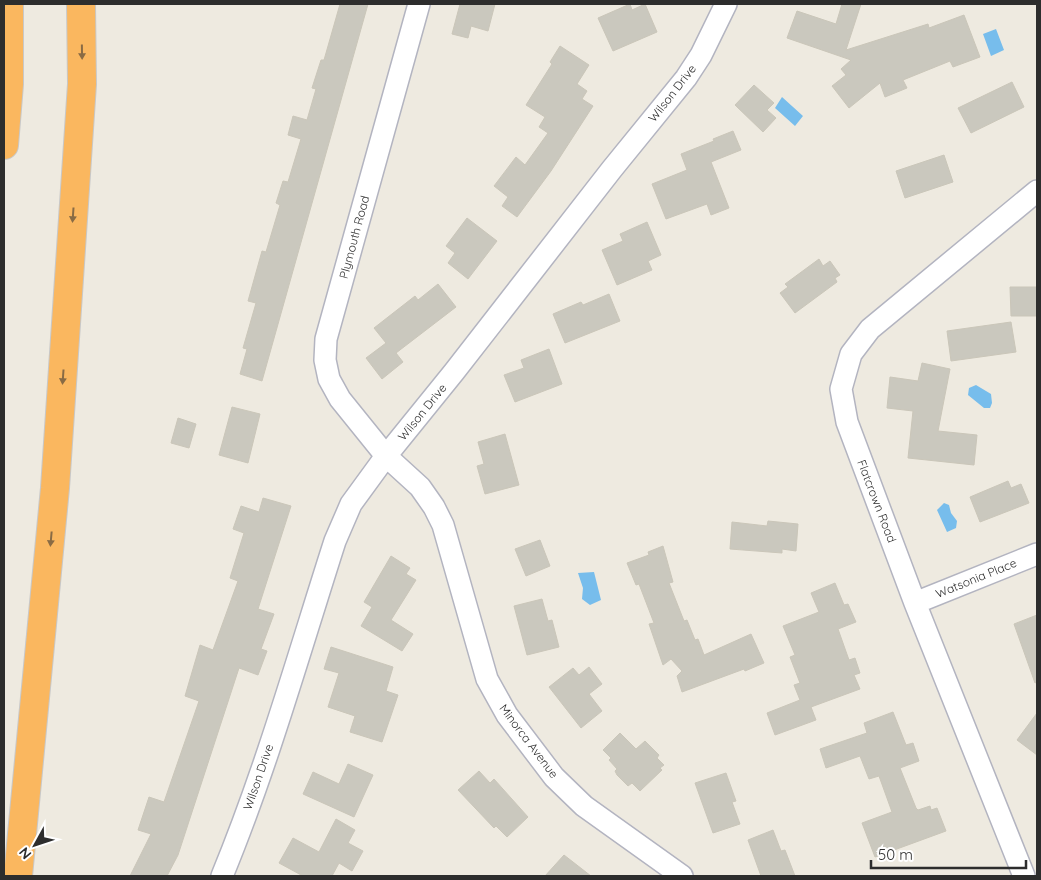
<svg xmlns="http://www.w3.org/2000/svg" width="1041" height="880" viewBox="0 0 1041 880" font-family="Quicksand,sans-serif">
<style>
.water{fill:#77bdec}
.building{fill:#cac8be;stroke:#cac6b9}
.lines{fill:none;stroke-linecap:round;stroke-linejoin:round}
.minor-casing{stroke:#b3b4c0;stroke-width:24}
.motorway-casing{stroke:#c8c8c8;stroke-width:30}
.minor{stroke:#fff;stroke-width:21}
.motorway{stroke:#fab75f;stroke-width:28}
.oneway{fill:#896b44}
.labels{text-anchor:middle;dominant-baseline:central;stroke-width:4;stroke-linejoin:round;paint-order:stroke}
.street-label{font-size:12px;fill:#2d2d2d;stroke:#fff}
</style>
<rect width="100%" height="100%" fill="#eeeae0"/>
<path class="water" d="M996 29 1004 50 991 56 983 34Z
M782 97 803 116 795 126 775 108Z
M976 385 991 394 992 403 990 408H984L968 395 969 388Z
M944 503 949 505 951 513 957 521 956 528 947 532 937 510Z
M594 572 601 600 590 605 582 599 583 588 578 573Z"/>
<path class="building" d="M340 4H368L262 381 240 374 247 349 243 348 256 303 248 301 262 251 266 252 280 205 276 203 283 181 288 182 301 139 288 135 293 116 307 120 316 89 312 88 321 60H324Z
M460 4H495L488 31 471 26 468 38 452 34Z
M630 4 632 10 645 4 657 32 613 51 598 18Z
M842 4H861L846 50 928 24 929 28 964 15 980 57 953 67 950 61 903 80 907 88 885 97 880 83 849 108 832 86 846 75 841 69 851 60 787 38 797 11 836 24Z
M560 46 589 65 577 84 587 91 582 99 593 106 551 171 517 217 502 206 508 197 494 186 516 157 525 165 548 133 539 127 545 117 526 105 552 64 550 62Z
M1012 82 1024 107 971 133 958 108Z
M754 85 774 103 767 110 776 118 763 132 735 105Z
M733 131 741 150 711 162 729 208 711 215 707 204 666 219 652 184 687 170 681 154 714 141 713 139Z
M944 155 953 182 905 198 896 171Z
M467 218 497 241 468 279 448 263 455 253 446 246Z
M647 222 661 255 648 261 652 270 617 285 602 250 623 241 620 234Z
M819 259 823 266 830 261 840 275 835 278 837 282 795 313 780 293 788 287 785 284Z
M438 284 456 307 396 353 403 362 382 379 366 358 386 343 374 328 415 296 418 300Z
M1010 287H1037V316H1011Z
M609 294 620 321 565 343 553 314 581 302 583 305Z
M1011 322 1016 352 951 361 947 331Z
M549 349 562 384 515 402 504 375 524 368 521 360Z
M922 363 950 369 938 431 977 435 974 465 908 458 913 411 887 408 890 377 918 381Z
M232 407 260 414 248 463 219 455Z
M178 418 196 424 189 448 171 443Z
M505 434 519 485 485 494 477 466 484 464 478 442Z
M1008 481 1011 488 1021 484 1029 503 980 522 970 497Z
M263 498 291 506 258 609 274 614 261 649 267 651 258 675 239 668 178 855 167 876H130L151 834 138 830 149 797 164 802 199 701 185 696 200 645 213 650 238 581 230 578 244 533 233 529 241 506 259 512Z
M768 521 798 524 796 551 782 549V553L730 549 732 522 767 526Z
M540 540 550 566 526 576 515 549Z
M663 546 673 582 669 583 684 621 687 620 695 640 698 639 704 655 751 634 764 663 745 671 744 669 682 692 677 676 682 671 671 659 663 665 649 624 654 623 639 584 636 585 627 563 649 555 648 552Z
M391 556 410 568 406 574 416 580 391 620 413 634 402 651 361 626 372 607 364 602Z
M835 583 844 605 848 604 856 622 838 629 849 660 855 658 860 673 854 675 860 689 811 707 816 720 775 735 767 713 800 700 794 685 800 683 790 657 795 655 783 626 819 612 811 593Z
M542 599 548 621 552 620 559 647 527 655 514 606Z
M1037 615V682L1035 683 1014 624Z
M331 647 393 667 386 691 398 695 382 742 350 732 355 716 328 707 339 673 324 669Z
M589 667 602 684 589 694 602 711 581 728 549 687 573 668 579 675Z
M893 712 906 745 913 743 919 761 900 768 916 808 918 810 930 806 931 810 937 808 946 831 875 857 862 823 892 812 879 776 869 779 860 756 826 768 820 749 867 733 864 723Z
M1037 713V755L1017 740Z
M620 733 636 749 645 741 659 755 657 758 664 765 660 768 662 770 640 791 632 783 628 786 617 775 615 771 617 769 609 760 611 758 603 750Z
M348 764 373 775 354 817 303 794 313 772 339 784Z
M479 771 490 783 494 779 528 817 507 837 496 826 494 828 458 790Z
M726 773 736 801 732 802 740 824 713 833 695 783Z
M336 819 355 830 348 843 363 851 352 871 339 863 332 876H303L279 863 293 838 319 852Z
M773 830 781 851 785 850 795 876H761L748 840Z
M564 855 591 876H545Z"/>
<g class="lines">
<g class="minor-casing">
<path id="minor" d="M419 4 326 339 325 360 329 379 340 399 386 456 420 487 434 507 443 525 487 679 507 715 554 777 584 806 682 876
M915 603 1037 554
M222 876C267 767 299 653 335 541L351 504 386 456 454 372 612 169 686 78 701 55 726 4
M1024 876 915 603 847 422 841 389 851 354 870 329 1037 191"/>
</g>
<g class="motorway-casing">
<path id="motorway" d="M4 145 9 84V4
M18 876 55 488 82 84 81 4"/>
</g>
<use href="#minor" class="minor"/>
<use href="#motorway" class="motorway"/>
</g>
<defs><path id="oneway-solid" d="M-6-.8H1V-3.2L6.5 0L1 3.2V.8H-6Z" transform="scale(1.25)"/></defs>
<g class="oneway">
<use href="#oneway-solid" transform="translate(82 52) rotate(89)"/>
<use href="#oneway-solid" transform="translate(73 215) rotate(94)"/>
<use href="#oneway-solid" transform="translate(63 377) rotate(94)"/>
<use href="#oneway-solid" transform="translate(51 539) rotate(95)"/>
</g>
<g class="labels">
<g class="street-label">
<text transform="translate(672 93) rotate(-52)">Wilson Drive</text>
<text transform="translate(354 237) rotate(-75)">Plymouth Road</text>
<text transform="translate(422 412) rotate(-51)">Wilson Drive</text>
<text transform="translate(877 501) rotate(69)">Flatcrown Road</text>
<text transform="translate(976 578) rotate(-22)">Watsonia Place</text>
<text transform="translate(529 741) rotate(53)">Minorca Avenue</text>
<text transform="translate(258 777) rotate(-71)">Wilson Drive</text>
</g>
</g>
<rect width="1041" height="880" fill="none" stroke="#2d2d2d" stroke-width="10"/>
<g transform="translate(35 845) rotate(230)" stroke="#ffffff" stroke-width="4" paint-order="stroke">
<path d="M0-4L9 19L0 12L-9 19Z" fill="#2d2d2d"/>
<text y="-8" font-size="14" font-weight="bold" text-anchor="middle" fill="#2d2d2d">N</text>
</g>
<path d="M871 860v8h155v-8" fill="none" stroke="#2d2d2d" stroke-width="2.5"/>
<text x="878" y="860" font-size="15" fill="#2d2d2d" stroke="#ffffff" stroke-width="4" paint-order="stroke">50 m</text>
</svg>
